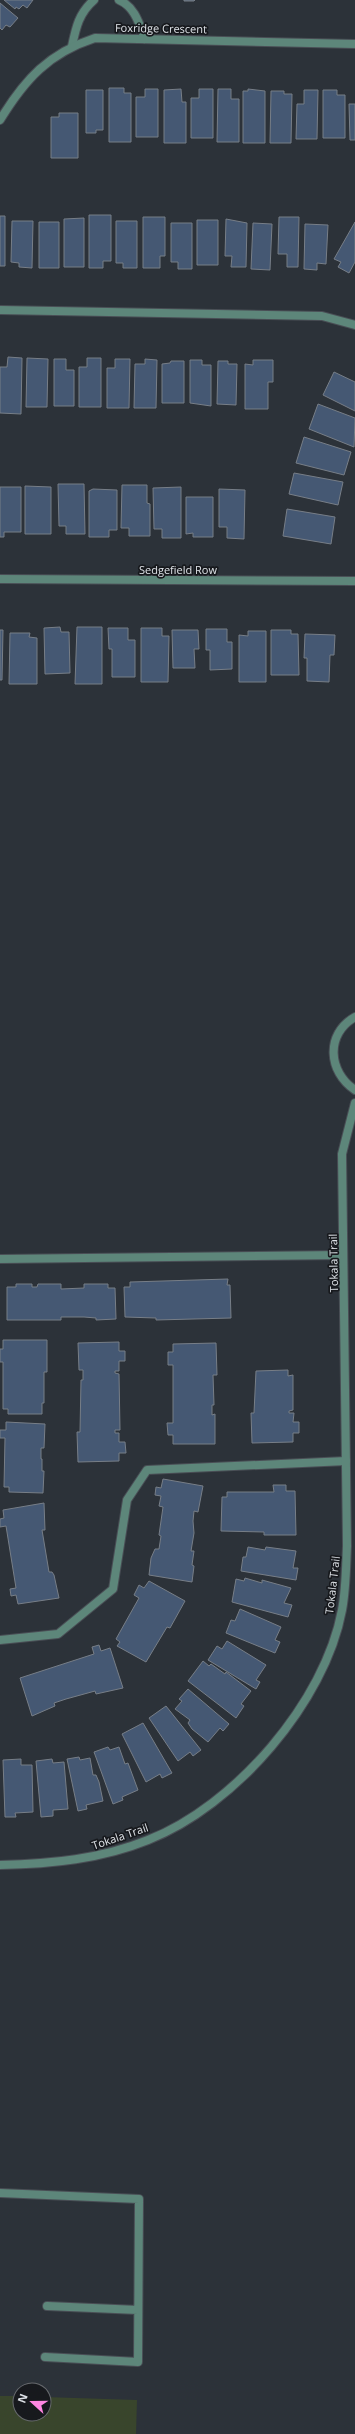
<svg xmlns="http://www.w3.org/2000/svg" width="355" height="2434" viewBox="0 0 355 2434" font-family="'Open Sans',sans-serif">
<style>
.green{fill:#39452c}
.building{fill:#455873;stroke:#777e87}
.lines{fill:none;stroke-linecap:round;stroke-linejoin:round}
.service-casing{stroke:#494e55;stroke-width:10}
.minor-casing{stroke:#494e55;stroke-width:10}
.tertiary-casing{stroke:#494e55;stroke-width:10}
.service{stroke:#5d867a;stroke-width:8}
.minor{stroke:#5d867a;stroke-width:8}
.tertiary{stroke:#5d867a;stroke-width:8}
.labels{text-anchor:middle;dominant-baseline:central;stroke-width:3.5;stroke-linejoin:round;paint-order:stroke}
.street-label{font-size:11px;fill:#dfe3e8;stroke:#17191d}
</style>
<rect width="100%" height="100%" fill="#2c3239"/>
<path class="green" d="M0 2396H20V2414H44V2397L137 2400 136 2434H0Z"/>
<path class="building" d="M4 0H33L27 8 23 5 19 9 16 7 15 9Z
M184 0H195L194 1H184Z
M0 3 18 18 10 27 6 25 2 30 0 28Z
M109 88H124V93H131V142H109Z
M145 89H158V137H136V97H145Z
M181 89 182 102H186V143H164V90Z
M199 89H213V138H191V98H199Z
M218 89H231V99H239V142H217Z
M248 89 265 91V143H243V91H248Z
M86 90H103V130H96V133H86Z
M304 90H318L317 139H296L297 104H304Z
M323 90H337V95H345V138H323Z
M271 91H284V94H292L291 143H270Z
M349 104H355V140H350Z
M59 113H78V158H51V117H59Z
M89 215H111V261H103V268H89Z
M0 216H5V266H0Z
M143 217H165V256H160V268H143Z
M279 217H299L298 267H287V254H278Z
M84 218V267H64V219Z
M226 219 247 223 246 267H231L232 256H225Z
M197 220H218V265H197Z
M12 221H33L32 268 19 267V263L11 262Z
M116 221H137V268H123V263H116Z
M39 222H59V268H39Z
M355 222V262L349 273 338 267 341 262 334 259Z
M171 223H192V269H178V262H171Z
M253 223 272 224 270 270 251 269Z
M305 224 328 225 326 264 317 263V270L304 269Z
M8 357 22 358 21 414 0 413V367H7Z
M27 358 48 359 47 407H26Z
M87 358H101V407H79V367H87Z
M54 359H66V370H74V406H54Z
M115 359H130L129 408H107V368H115Z
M145 359 157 360 156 408H134L135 364H145Z
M190 360H202V365H211V406L190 403Z
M253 360H273V382H268V409H245V364L253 365Z
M171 361H184V403H162V364L170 363Z
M218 361H228V364H237L236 405 217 404Z
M334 372 355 382V411L323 395Z
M318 404 355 418 354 447 309 429Z
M304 437 351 452 344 475 296 463Z
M294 473 343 482 338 505 289 494Z
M58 484H84L85 534H66V526H59Z
M122 485H147V503L150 504V536H129V528H121Z
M25 486 51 487V534H25Z
M0 487H21V532H4V537H0Z
M181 487V538H162V529H154L153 488Z
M93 489 117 490V530H109V537H89V491Z
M219 489 245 490 244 539 227 538V527H219Z
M186 497H213V537H193V533L186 534Z
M287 509 335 517 331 544 283 536Z
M60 627 61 632H69L70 673 45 674 44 628Z
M77 627H102V684H75Z
M108 628H128V640H135V677H112V649H109Z
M141 628H162V636H169L168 682H141Z
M206 629H227V642H232V669L210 670V650H206Z
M0 630H3L2 680H0Z
M172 630H198L199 649H194L195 668H173Z
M271 630H291V634H298L299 675H271Z
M248 631H266V682H239V635L248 636Z
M10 633H30L29 637 37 638V684H9Z
M305 634 335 635 334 655H330L329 682 307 681V658H304Z
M228 1279 227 1285H230L231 1318 156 1320V1318L125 1317 124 1287H130V1282Z
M16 1284H32V1287H37L38 1284H61V1289L84 1288V1284H108V1288H115L116 1319 96 1320V1318L84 1317H61V1320H7V1287H16Z
M3 1340H47V1372H44V1403H42V1414H8V1409H3V1362H0V1349H3Z
M119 1342V1351H125V1361H119V1371H115V1373L119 1374 120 1430H115V1433H119V1442H125L126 1453H119V1461L78 1462 77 1432H80L81 1380H83V1370H79L78 1343Z
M216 1343 217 1375H213L214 1405H212V1415L215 1414V1444H173V1435H168L167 1423H173V1365H168V1352H173V1344Z
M288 1370V1376L293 1375V1410L289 1411V1413H294L293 1422H299V1433H293V1442L252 1443 251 1413H254L256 1371Z
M6 1422 45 1424 44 1448H41V1459H42V1471H44L43 1493 9 1492V1487H4L5 1438H0V1430H6Z
M163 1479 203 1486 198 1512 194 1511 193 1521 194 1533 191 1551H194L192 1565 194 1566 192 1582 149 1575 151 1558 155 1549H159L161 1536 159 1535 163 1507 159 1506 161 1496 155 1495 156 1487 161 1488Z
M273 1485H286V1491H295L296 1535H264V1532L221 1531 222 1497H227V1492H274Z
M44 1503 45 1530H42L49 1572H52L54 1575 59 1598 18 1604 16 1595 11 1596 10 1589 16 1588 6 1526 0 1527V1519L4 1518 3 1510Z
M248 1547 265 1550 266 1547 296 1551 293 1568H298L296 1580 241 1571 243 1557H246Z
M245 1578 262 1583V1580L291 1588 284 1603 292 1605 288 1617 232 1602 236 1579 244 1581Z
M149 1581 185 1601 170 1628 167 1627 146 1662 117 1646 120 1642 116 1639 139 1598 134 1595 139 1585 144 1588Z
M240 1609 281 1627 275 1640 280 1642 275 1653 226 1633 231 1620 235 1621Z
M227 1641 266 1665 256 1680 260 1682 256 1689 208 1660 217 1646 222 1649Z
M99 1645 101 1651 110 1648 123 1688 96 1694 95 1691 66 1699 54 1703 55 1706 32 1716 20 1678 94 1654 92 1647Z
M203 1661 209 1666 211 1664 225 1674 226 1672 251 1691 241 1704 244 1706 236 1718 188 1681Z
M188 1689 229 1724 223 1731 220 1728 208 1742 192 1729 188 1723 190 1720 175 1709 182 1701 179 1699Z
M166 1706 201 1750 193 1756 190 1752 178 1761 149 1718Z
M143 1723 172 1773 162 1778 160 1774 146 1782 122 1734Z
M108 1747 110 1750 119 1747 125 1764 128 1763 138 1790 122 1797 123 1800 113 1804 94 1752Z
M79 1757 80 1760 90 1758 93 1775H96L99 1782 103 1801 86 1805 87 1809 78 1811 67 1759Z
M21 1759V1765H32L33 1812 15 1813 16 1817H5L3 1760Z
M52 1759 53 1763 64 1762 68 1809 53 1810V1816L41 1817 36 1761Z"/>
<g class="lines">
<g class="service-casing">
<path id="service" d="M119 0C135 7 139 23 145 39
M72 46C76 27 79 13 94 0
M0 1259 343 1255
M0 1640 58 1634 113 1589 127 1500 147 1470 346 1461
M0 2193 139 2199 138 2362 45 2357
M47 2306 138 2310"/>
</g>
<g class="minor-casing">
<path id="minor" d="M0 120C25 79 49 53 95 38L355 44
M0 310 322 316 355 325
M0 579 355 581"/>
</g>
<g class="tertiary-casing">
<path id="tertiary" d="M355 1017C325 1034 328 1072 355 1090
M0 1865C51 1864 101 1859 148 1840 235 1806 325 1702 342 1610 346 1589 346 1567 347 1546L342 1154 355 1103"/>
</g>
<use href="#service" class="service"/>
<use href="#minor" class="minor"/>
<use href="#tertiary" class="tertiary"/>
</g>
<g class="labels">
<g class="street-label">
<text transform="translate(161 28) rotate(1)">Foxridge Crescent</text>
<text x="178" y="569">Sedgefield Row</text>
<text transform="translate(333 1263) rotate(-91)">Tokala Trail</text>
<text transform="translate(332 1585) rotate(-83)">Tokala Trail</text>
<text transform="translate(120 1836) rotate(-19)">Tokala Trail</text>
</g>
</g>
<g transform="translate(32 2402) rotate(291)"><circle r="19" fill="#17191d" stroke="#676a6e"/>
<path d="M0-3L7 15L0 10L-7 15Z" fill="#fe86e1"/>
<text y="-6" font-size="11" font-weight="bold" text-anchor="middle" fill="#dfe3e8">N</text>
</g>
</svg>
